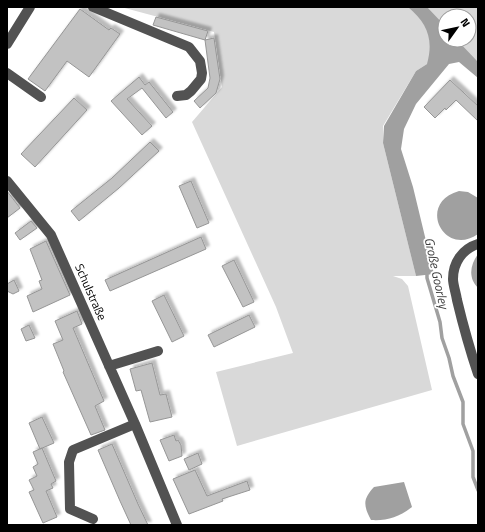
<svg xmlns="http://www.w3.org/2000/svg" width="485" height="532" viewBox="0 0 485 532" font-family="'Titillium Web',sans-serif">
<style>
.green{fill:#d9d9d9;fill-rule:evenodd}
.water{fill:#a0a0a0}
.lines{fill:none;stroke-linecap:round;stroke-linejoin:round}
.stream{stroke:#a0a0a0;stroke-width:3.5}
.building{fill:#c2c2c2;stroke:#969696;filter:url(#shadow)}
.minor{stroke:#525252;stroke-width:10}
.labels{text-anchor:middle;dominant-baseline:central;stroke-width:3.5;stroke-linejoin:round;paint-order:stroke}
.street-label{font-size:12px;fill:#000;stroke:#fff}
.water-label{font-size:13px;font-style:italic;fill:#414141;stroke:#fff}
</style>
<defs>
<filter id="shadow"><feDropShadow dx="3.5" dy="-3.5" stdDeviation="1" flood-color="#0004"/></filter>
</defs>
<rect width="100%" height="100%" fill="#fff"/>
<path class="green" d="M121 7H478V62L470 55 427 64 416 71 383 126V143L416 276H393L402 279 408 286 432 390 237 446 216 372 293 353 276 307 192 122 222 87 214 32ZM445 16H469V40H445Z"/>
<path class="water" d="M408 7H427L445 26V40H457L478 62V78L459 62 449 64 416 104 404 129 401 149 413 187 434 274 416 276 383 143 384 126 416 71 427 64C434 39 427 23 408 7Z
M459 191 468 192 478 198V234C444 258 416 203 459 191Z
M478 254V288C468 278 470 265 478 254Z
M404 482 412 507C399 517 387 521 371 520 363 505 363 499 374 487Z"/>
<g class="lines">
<path class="stream" d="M427 271V278L440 322 442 338 449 358 453 376 463 402V424L473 451V477L478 490"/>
</g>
<path class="building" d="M80 9 109 30 111 28 120 34 89 77 67 61 45 91 28 79Z
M156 17 208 31 205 40 214 38 220 79 216 93 200 108 194 101 208 88 210 78 205 40 153 25Z
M139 77 145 85 149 82 173 112 166 118 142 88 127 99 152 126 142 135 111 101Z
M450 80 478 106V121L456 100 446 110 445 108 435 118 424 107Z
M74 98 87 110 35 167 21 154Z
M150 142 159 151 119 188 79 221 71 211 112 178Z
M191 181 209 223 197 228 179 186Z
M7 191 20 208 7 218Z
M31 221 37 228 20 240 15 233Z
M201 237 206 249 110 291 105 280Z
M46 241 70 295 33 312 27 296 42 289 39 281 42 280 30 249Z
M234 260 254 302 243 307 222 266Z
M14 280 19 291 13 294 7 291V284Z
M164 295 184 336 172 342 152 301Z
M77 311 82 324 73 328 104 401 95 406 105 430 91 435 63 372 64 371 53 344 63 340 55 321Z
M249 315 255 327 214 347 208 335Z
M29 325 35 338 26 341 21 329Z
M152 363 160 395 166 394 172 417 150 422 141 390 136 391 130 369Z
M42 417 54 443 40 449 29 423Z
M174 435 176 441 178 440 181 445 182 456 169 461 160 440Z
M112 444 138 504 148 525H131L120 501 98 450Z
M42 448 56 481 51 484 53 488 46 491 57 517 43 523 29 492 34 490 29 480 37 476 33 467 38 464 33 452Z
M198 453 202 464 189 470 184 459Z
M195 470 207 496 247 481 250 490 222 499 223 501 189 514 173 479Z"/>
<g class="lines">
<path class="minor" d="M93 7 189 47 200 61 202 73 201 79 191 91 186 95 177 96
M7 44 30 7
M7 73 41 97
M7 181 51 235 135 424 177 525
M478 244C462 249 453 263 453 279 453 285 456 293 457 300 463 325 470 350 478 374
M109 366 158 351
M93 519 70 509 69 462 73 450 135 424"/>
</g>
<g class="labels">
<g class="street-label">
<text transform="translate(91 292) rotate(66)">Schulstraße</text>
</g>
<g class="water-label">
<text transform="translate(437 273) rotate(78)">Große Goorley</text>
</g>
</g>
<rect width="485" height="532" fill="none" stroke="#000000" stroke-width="16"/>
<g transform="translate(457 28) rotate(57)"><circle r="19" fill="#ffffff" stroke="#999999"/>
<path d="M0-3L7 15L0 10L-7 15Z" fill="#000000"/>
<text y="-6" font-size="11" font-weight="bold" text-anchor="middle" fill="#000000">N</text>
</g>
</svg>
